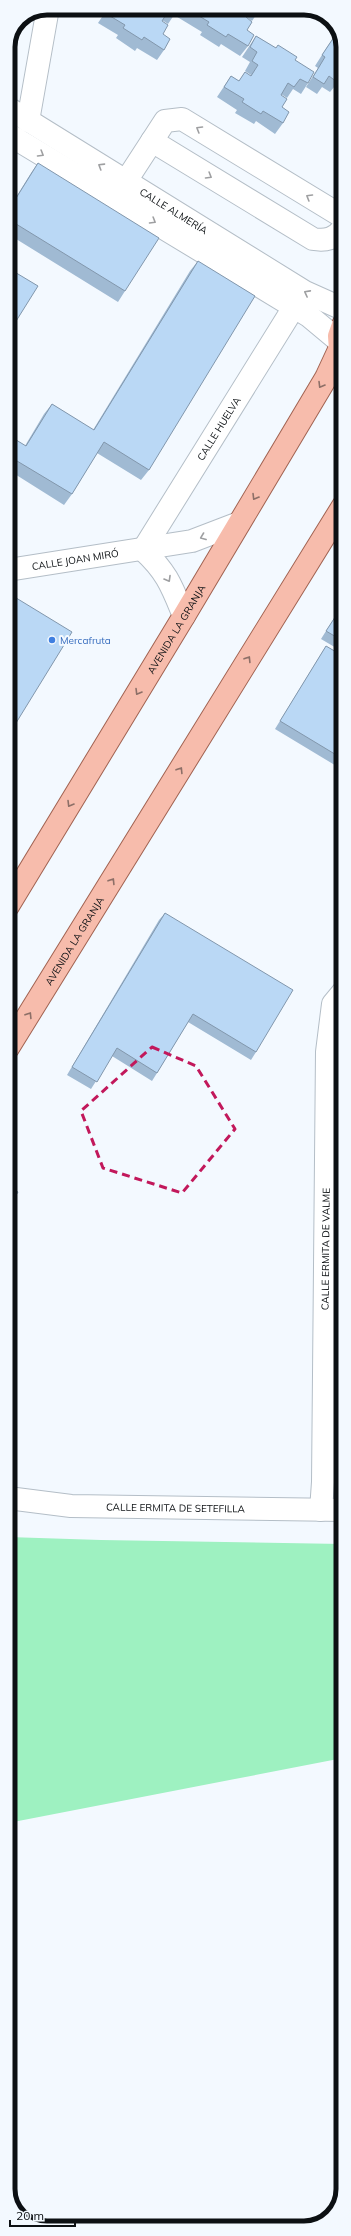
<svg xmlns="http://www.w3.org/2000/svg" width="351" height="2236" viewBox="0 0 351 2236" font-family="Mulish,sans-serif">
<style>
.green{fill:#9ef1c1}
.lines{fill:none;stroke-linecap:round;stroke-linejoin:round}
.street-casing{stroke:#b4bec7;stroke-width:24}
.secondary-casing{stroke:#b4bec7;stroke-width:24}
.primary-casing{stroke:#a16352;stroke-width:24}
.street{stroke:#fff;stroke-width:22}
.secondary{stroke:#fff;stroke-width:22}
.primary{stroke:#f7bcac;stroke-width:22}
.wall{fill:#a0bad3}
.building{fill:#bad8f5;stroke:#8297ac}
.oneway{stroke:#9e9fa1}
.oneway2{stroke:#8d6f67}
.marked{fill:none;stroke:#c2185b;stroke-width:3;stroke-dasharray:8 5;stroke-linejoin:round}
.shop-dot{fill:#3f7fe0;stroke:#f3f9ff;stroke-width:1.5}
.labels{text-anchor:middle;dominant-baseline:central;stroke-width:4;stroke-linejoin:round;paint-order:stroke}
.street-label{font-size:10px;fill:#0c1013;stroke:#f3f9ff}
.shop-label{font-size:10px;fill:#366cbe;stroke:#f3f9ff;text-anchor:start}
.rim{fill:none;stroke:#0c1013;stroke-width:5}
</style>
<rect width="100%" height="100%" fill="#f3f9ff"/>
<path class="green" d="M8 1537 101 1540 343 1544V1758L8 1823Z"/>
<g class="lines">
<g class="street-casing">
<g id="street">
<path id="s1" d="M8 108 305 292 343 309"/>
<path d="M28 121 48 8"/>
<path d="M8 134 309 316 339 341"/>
<path d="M152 141 313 239C326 241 335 239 343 228"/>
<path d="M126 181 165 121 182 119 343 217"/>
<path id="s2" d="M143 550 294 307"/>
<path d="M143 550C167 572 172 587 184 616"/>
<path id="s3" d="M8 570 192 541 239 523"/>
<path id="s4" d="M321 1510 323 1482 327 1052 333 1004 343 992"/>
</g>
</g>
<g class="secondary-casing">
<g id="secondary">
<path id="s5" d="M8 1498 71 1506 343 1510"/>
</g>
</g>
<g class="primary-casing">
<g id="primary">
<path d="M341 364 339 336 343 325"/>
<path id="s6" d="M8 906 184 616 326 378 339 350"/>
<path id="s7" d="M8 1048 343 506"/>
</g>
</g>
<use href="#street" class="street"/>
<use href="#secondary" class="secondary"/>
<use href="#primary" class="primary"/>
</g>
<path class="wall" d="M108 8H271L265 17 258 12 252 21 246 17 248 46 240 56 221 44 219 47 200 35 202 32 174 15 168 24 162 20 164 50 157 60 137 48 135 51 116 38 118 35 98 23Z
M339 35 343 42V91L335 86 330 92 322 87 317 94 306 87 318 68 315 66 327 47 334 37 337 38Z
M256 36 295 60 308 83 301 94 293 89 287 98 281 94 283 123 275 134 256 121 254 124 235 113 237 110 217 97 231 76 239 81 245 72 251 76V75L245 71 250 62 242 57Z
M38 163 125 291 118 302 8 234V210L31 173Z
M198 261 149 470 141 480 97 453 72 494 64 505 10 471 44 414 52 404 93 430 190 271Z
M343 604V652L321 639Z
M326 646 343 656V770L275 729 321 654Z
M165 913 256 1052 251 1060 188 1022 157 1073 152 1081 112 1056 91 1089 67 1075 159 920Z"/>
<path class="building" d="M109 8H179L175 14 169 10 162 21 168 25 163 34 170 39 164 50 144 37 142 40 123 28 125 25 105 13Z
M186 8H252L246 17 252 22 247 30 254 35 248 46 228 34 226 37 207 25 209 22Z
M256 8H261L259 11Z
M339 35 343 42V76L342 75 337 82 329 76 324 84 313 77 325 57 322 55 334 37 337 39Z
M256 36 276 48 278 45 297 57 295 60 314 72 308 83 300 79 294 87 288 83 281 95 287 99 282 107 289 112 283 123 263 111 261 114 242 102 244 99 224 87 231 76 239 81 245 72 251 76 258 65 252 61 257 52 250 47Z
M38 163 159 238 125 291 8 219V211Z
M198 261 255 296 149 470 104 442 72 494 17 461 8 475V435L26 446 52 404 94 430Z
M8 268 38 286 8 334Z
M8 593 72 632 8 736Z
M343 605V641L326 631Z
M326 646 343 656V759L280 721Z
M165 913 293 990 256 1052 193 1014 157 1073 117 1048 97 1082 72 1067Z
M8 1186 18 1192 8 1208Z"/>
<defs><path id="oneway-chevron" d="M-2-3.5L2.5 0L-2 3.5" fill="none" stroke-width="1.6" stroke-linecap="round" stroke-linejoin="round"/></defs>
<g class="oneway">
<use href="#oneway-chevron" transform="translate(199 129) rotate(-149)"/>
<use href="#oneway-chevron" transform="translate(41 154) rotate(31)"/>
<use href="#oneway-chevron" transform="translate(101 166) rotate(-148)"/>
<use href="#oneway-chevron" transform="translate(209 176) rotate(31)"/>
<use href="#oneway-chevron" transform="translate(309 197) rotate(-149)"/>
<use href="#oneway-chevron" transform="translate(153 221) rotate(31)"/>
<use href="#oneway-chevron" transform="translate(307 293) rotate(-152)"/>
<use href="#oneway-chevron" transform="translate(203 537) rotate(159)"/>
<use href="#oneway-chevron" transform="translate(168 579) rotate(60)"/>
</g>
<g class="oneway2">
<use href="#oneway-chevron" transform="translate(321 385) rotate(121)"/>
<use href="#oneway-chevron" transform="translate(255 497) rotate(121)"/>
<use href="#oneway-chevron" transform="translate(248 659) rotate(-58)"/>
<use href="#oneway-chevron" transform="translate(138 692) rotate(121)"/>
<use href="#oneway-chevron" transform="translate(180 770) rotate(-58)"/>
<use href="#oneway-chevron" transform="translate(70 804) rotate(121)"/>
<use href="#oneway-chevron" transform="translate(112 881) rotate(-58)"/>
<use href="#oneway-chevron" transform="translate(29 1015) rotate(-58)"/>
</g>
<path class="marked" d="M152 1047 196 1066 235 1129 182 1193 103 1168 81 1111Z"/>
<circle class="shop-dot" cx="52" cy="640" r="4"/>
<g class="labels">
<g class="street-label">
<text stroke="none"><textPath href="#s1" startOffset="195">CALLE ALMERÍA</textPath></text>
<text stroke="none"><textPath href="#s2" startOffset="143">CALLE HUELVA</textPath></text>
<text stroke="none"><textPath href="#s3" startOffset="68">CALLE JOAN MIRÓ</textPath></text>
<text stroke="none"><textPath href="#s6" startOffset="324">AVENIDA LA GRANJA</textPath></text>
<text stroke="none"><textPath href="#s7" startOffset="126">AVENIDA LA GRANJA</textPath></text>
<text stroke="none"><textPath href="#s4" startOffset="261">CALLE ERMITA DE VALME</textPath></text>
<text stroke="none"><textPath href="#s5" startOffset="168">CALLE ERMITA DE SETEFILLA</textPath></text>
</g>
<g class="shop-label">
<text x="60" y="640">Mercafruta</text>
</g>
</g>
<path d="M0 0H351V2236H0ZM47 15H304A32 32 0 0 1 336 47V2189A32 32 0 0 1 304 2221H47A32 32 0 0 1 15 2189V47A32 32 0 0 1 47 15Z" fill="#f3f9ff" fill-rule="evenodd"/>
<path class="rim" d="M47 15H304A32 32 0 0 1 336 47V2189A32 32 0 0 1 304 2221H47A32 32 0 0 1 15 2189V47A32 32 0 0 1 47 15Z"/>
<path d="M10 2220v6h65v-6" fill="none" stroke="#0c1013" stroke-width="2"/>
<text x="16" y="2220" font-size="12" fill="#0c1013" stroke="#f3f9ff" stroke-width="3" paint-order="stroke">20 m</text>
</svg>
